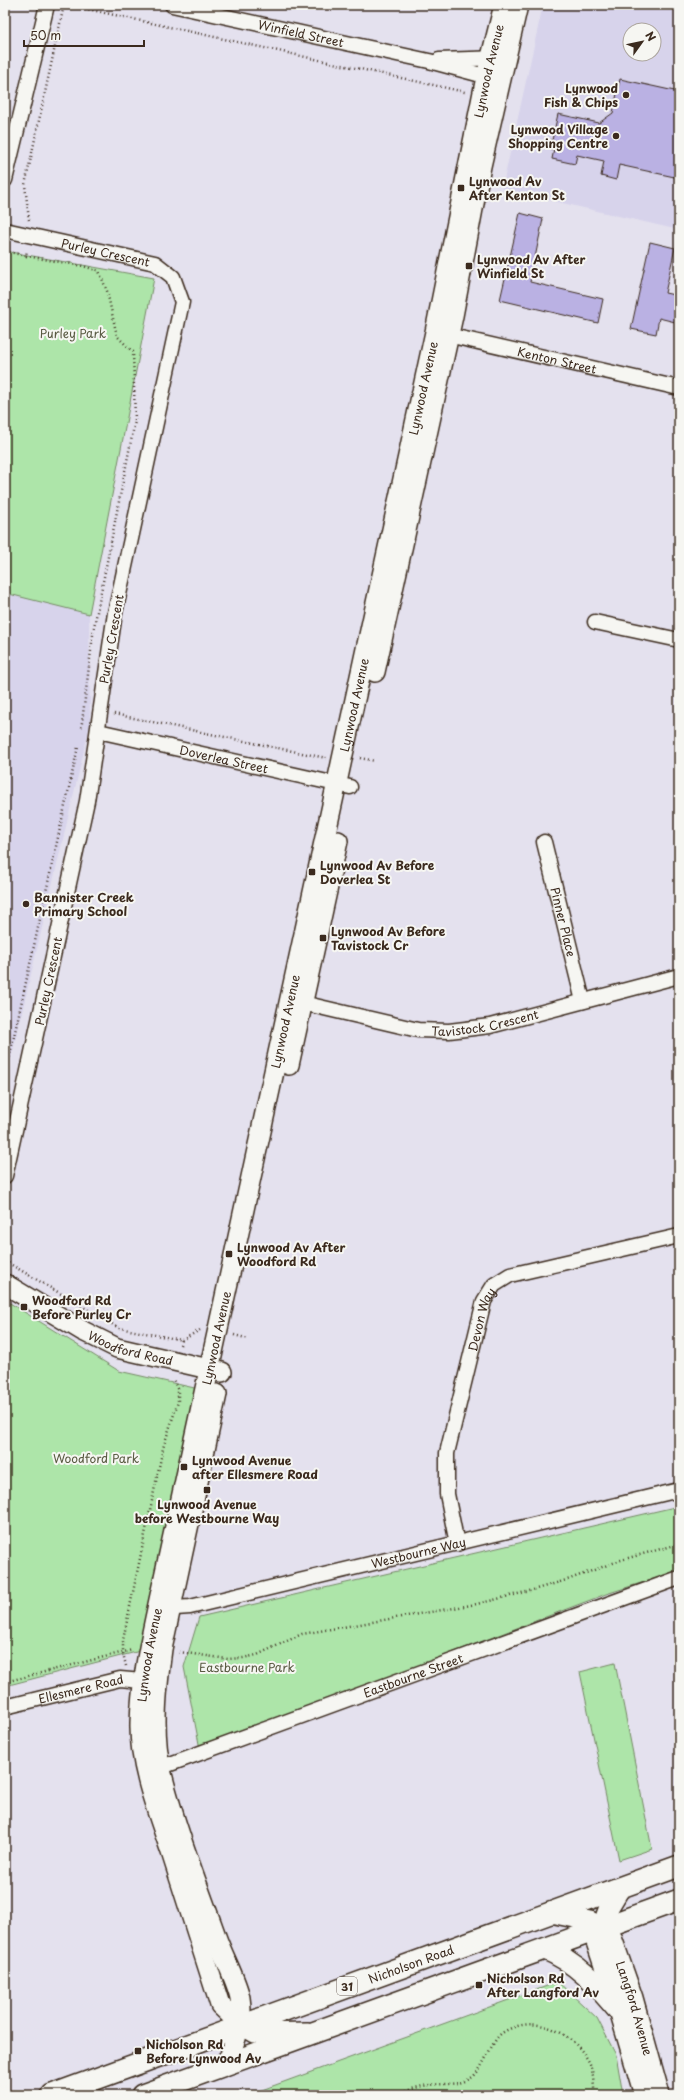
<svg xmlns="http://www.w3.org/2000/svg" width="684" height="2100" viewBox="0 0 684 2100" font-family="'Playpen Sans',sans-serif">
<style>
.built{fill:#d7d3eb;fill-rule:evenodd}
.green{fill:#ade5a9;stroke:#748864}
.building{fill:#bab1e3;stroke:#3b2a1e}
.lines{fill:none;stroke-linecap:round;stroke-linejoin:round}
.street-casing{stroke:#3b2a1e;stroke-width:17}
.secondary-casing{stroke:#3b2a1e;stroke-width:22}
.primary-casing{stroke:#3b2a1e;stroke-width:24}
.path{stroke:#3b2a1e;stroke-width:2.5;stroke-dasharray:1 3;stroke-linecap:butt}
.street{stroke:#f6f6f2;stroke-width:14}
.secondary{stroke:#f6f6f2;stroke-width:19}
.primary{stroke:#f6f6f2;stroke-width:21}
.poi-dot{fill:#3b2a1e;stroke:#f6f6f2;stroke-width:1.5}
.labels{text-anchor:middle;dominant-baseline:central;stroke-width:4;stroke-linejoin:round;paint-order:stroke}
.shield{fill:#f6f6f2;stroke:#73675e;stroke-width:1}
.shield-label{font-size:11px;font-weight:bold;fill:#3b2a1e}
.street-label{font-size:12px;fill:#3b2a1e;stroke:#f6f6f2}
.poi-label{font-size:12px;font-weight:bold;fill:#3b2a1e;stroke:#f6f6f2;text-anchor:start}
.park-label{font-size:12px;fill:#585941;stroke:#f6f6f2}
</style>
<rect width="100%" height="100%" fill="#e4e1ee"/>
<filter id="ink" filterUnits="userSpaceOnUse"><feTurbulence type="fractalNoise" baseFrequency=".025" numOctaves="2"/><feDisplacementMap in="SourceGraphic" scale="8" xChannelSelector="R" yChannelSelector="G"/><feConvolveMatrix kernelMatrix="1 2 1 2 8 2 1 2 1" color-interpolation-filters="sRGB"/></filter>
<g filter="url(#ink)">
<path class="built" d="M543 5H679V230L502 189ZM630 30H654V54H630Z
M5 593 89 614 90 725 5 1084Z"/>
<path class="green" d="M5 251 154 278 89 614 5 593Z
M5 1300 119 1371 199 1389 140 1651 5 1686Z
M679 1506V1571L606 1594 200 1749 184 1667 199 1617Z
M615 1663 652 1849 619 1860 580 1672Z
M558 1982 597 2018 616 2055 623 2095H248Z"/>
<path class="building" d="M620 79 679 92V178L619 165 616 180 601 176 604 161 577 155 575 164 552 159 554 149H550L558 114 599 123 613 113Z
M520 213 543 219 530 282 603 299 598 323 500 300Z
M650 242 675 248 665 293 679 296V323L659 318 656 334 631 329Z"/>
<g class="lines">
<g class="street-casing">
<g id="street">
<path id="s1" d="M172 5 429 61 496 79"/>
<path d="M439 60 501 58"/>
<path d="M5 180 47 5"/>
<path id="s2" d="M5 230 155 263 173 277 182 302 115 613 87 801 5 1176"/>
<path id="s3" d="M439 333 679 388"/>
<path d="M595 622 679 640"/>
<path id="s4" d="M98 731 350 787"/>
<path id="s5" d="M544 842 583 1001"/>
<path id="s6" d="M294 1001 418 1030 449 1031 490 1026 679 976"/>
<path id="s7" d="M457 1544 447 1494V1453L484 1301 494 1285 510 1275 679 1236"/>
<path id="s8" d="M161 1609 190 1607 679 1490"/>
<path id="s9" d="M5 1707 120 1679 153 1682"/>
<path id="s10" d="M151 1771 679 1578"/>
</g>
</g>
<g class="secondary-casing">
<g id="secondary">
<path d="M375 672 453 316 481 166 518 5"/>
<path d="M289 1065 338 841"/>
<path id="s11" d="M5 1284 83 1331 117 1348 222 1372"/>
<path d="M217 1394 162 1649C157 1688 152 1731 161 1770 175 1827 197 1883 217 1939 223 1956 237 1981 240 1998 244 2022 235 2044 225 2065"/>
<path d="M621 1887 609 1907 596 1942 619 2011 644 2095"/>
<path id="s12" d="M550 1913 590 1921 611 1935 633 1998 660 2095"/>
<path id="s13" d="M308 2032 255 2033 241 2025 220 2005C204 1954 187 1903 171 1852 157 1811 139 1766 140 1723 141 1684 149 1646 157 1609L435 332 486 77 504 5"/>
</g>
</g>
<g class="primary-casing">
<g id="primary">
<path d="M545 1949C577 1962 597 1985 619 2011"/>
<path id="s14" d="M52 2095 679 1866"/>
<path d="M142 2095 679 1900"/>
</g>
</g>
<path class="path" d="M69 5 465 92
M29 220 25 185 64 5
M5 251 26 256 27 250
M26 256 83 266 99 271 107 291 117 336 133 352 135 421 94 627 81 730
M114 714 326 758
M360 758 375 761
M5 1077 78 747
M5 1261 119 1328 182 1340 200 1330
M234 1335 249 1339
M180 1345 182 1340
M179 1652 228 1659 243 1658 257 1655 302 1634 477 1604 526 1592 570 1579 621 1560 679 1544
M126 1666 123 1653V1640L163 1448 178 1402V1391L173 1379
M5 1682 132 1650
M240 2090 242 2095
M398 2095C408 2090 419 2086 430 2085 443 2083 459 2086 471 2078 483 2071 491 2041 502 2033 534 2012 573 2032 589 2062 594 2071 593 2085 595 2095"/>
<use href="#street" class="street"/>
<use href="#secondary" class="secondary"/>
<use href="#primary" class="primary"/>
</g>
</g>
<g class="poi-dot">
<circle cx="626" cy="95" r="4"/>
<circle cx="616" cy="136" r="4"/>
<rect x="457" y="184" width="8" height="8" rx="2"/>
<rect x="465" y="262" width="8" height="8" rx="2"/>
<rect x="308" y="868" width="8" height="8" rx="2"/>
<circle cx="26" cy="904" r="4"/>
<rect x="319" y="934" width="8" height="8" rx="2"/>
<rect x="225" y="1250" width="8" height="8" rx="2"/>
<rect x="20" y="1303" width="8" height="8" rx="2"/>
<rect x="180" y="1463" width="8" height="8" rx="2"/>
<rect x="203" y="1486" width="8" height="8" rx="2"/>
<rect x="475" y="1981" width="8" height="8" rx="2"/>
<rect x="134" y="2047" width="8" height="8" rx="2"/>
</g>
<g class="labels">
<rect class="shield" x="337" y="1977" width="20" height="18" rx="3"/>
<g class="shield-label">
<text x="347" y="1986">31</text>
</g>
<g class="street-label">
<text stroke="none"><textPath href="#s1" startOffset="132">Winfield Street</textPath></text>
<text stroke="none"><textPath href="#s13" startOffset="2081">Lynwood Avenue</textPath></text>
<text stroke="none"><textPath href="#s2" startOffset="103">Purley Crescent</textPath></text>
<text stroke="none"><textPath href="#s3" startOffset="121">Kenton Street</textPath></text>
<text stroke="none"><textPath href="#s13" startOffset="1757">Lynwood Avenue</textPath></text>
<text transform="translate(111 639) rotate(-80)">Purley Crescent</text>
<text stroke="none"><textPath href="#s13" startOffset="1433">Lynwood Avenue</textPath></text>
<text stroke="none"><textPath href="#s4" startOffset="129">Doverlea Street</textPath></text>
<text stroke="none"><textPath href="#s5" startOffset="82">Pinner Place</textPath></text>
<text transform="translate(48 981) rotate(-78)">Purley Crescent</text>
<text stroke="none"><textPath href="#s13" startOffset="1109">Lynwood Avenue</textPath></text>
<text stroke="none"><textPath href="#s6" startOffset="195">Tavistock Crescent</textPath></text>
<text stroke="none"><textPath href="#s7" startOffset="230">Devon Way</textPath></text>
<text stroke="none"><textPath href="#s13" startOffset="785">Lynwood Avenue</textPath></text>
<text stroke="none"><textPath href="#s11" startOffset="142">Woodford Road</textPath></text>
<text stroke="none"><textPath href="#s8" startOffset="264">Westbourne Way</textPath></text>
<text stroke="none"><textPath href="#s13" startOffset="461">Lynwood Avenue</textPath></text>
<text stroke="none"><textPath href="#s10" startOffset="279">Eastbourne Street</textPath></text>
<text stroke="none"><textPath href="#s9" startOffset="78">Ellesmere Road</textPath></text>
<text stroke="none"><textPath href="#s14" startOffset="382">Nicholson Road</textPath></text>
<text stroke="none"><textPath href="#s12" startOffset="143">Langford Avenue</textPath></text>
</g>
<g class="poi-label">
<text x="618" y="88" text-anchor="end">Lynwood<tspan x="618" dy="14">Fish &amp; Chips</tspan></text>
<text x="608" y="129" text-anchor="end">Lynwood Village<tspan x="608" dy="14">Shopping Centre</tspan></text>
<text x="469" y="181">Lynwood Av<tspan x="469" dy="14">After Kenton St</tspan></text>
<text x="477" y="259">Lynwood Av After<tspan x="477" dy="14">Winfield St</tspan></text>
<text x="320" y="865">Lynwood Av Before<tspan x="320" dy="14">Doverlea St</tspan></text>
<text x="34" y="897">Bannister Creek<tspan x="34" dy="14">Primary School</tspan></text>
<text x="331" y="931">Lynwood Av Before<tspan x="331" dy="14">Tavistock Cr</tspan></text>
<text x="237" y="1247">Lynwood Av After<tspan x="237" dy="14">Woodford Rd</tspan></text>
<text x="32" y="1300">Woodford Rd<tspan x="32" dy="14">Before Purley Cr</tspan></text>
<text x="192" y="1460">Lynwood Avenue<tspan x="192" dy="14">after Ellesmere Road</tspan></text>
<text x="207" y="1504" text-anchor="middle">Lynwood Avenue<tspan x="207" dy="14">before Westbourne Way</tspan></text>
<text x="487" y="1978">Nicholson Rd<tspan x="487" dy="14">After Langford Av</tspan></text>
<text x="146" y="2044">Nicholson Rd<tspan x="146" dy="14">Before Lynwood Av</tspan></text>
</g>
<g class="park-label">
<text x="73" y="333">Purley Park</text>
<text x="96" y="1458">Woodford Park</text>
<text x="247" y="1667">Eastbourne Park</text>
</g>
</g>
<rect width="684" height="2100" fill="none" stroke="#f6f6f2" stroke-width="20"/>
<rect x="10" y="10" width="664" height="2080" fill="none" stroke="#3b2a1e" stroke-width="1.5" filter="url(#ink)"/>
<g transform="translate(642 42) rotate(57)"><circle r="19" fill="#f6f6f2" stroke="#aba49d"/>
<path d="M0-3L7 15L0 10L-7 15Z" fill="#3b2a1e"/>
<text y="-6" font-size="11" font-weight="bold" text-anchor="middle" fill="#3b2a1e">N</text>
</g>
<path d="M24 40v6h120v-6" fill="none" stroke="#3b2a1e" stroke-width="2"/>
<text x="30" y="40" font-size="12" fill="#3b2a1e" stroke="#f6f6f2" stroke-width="3" paint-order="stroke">50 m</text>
</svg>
